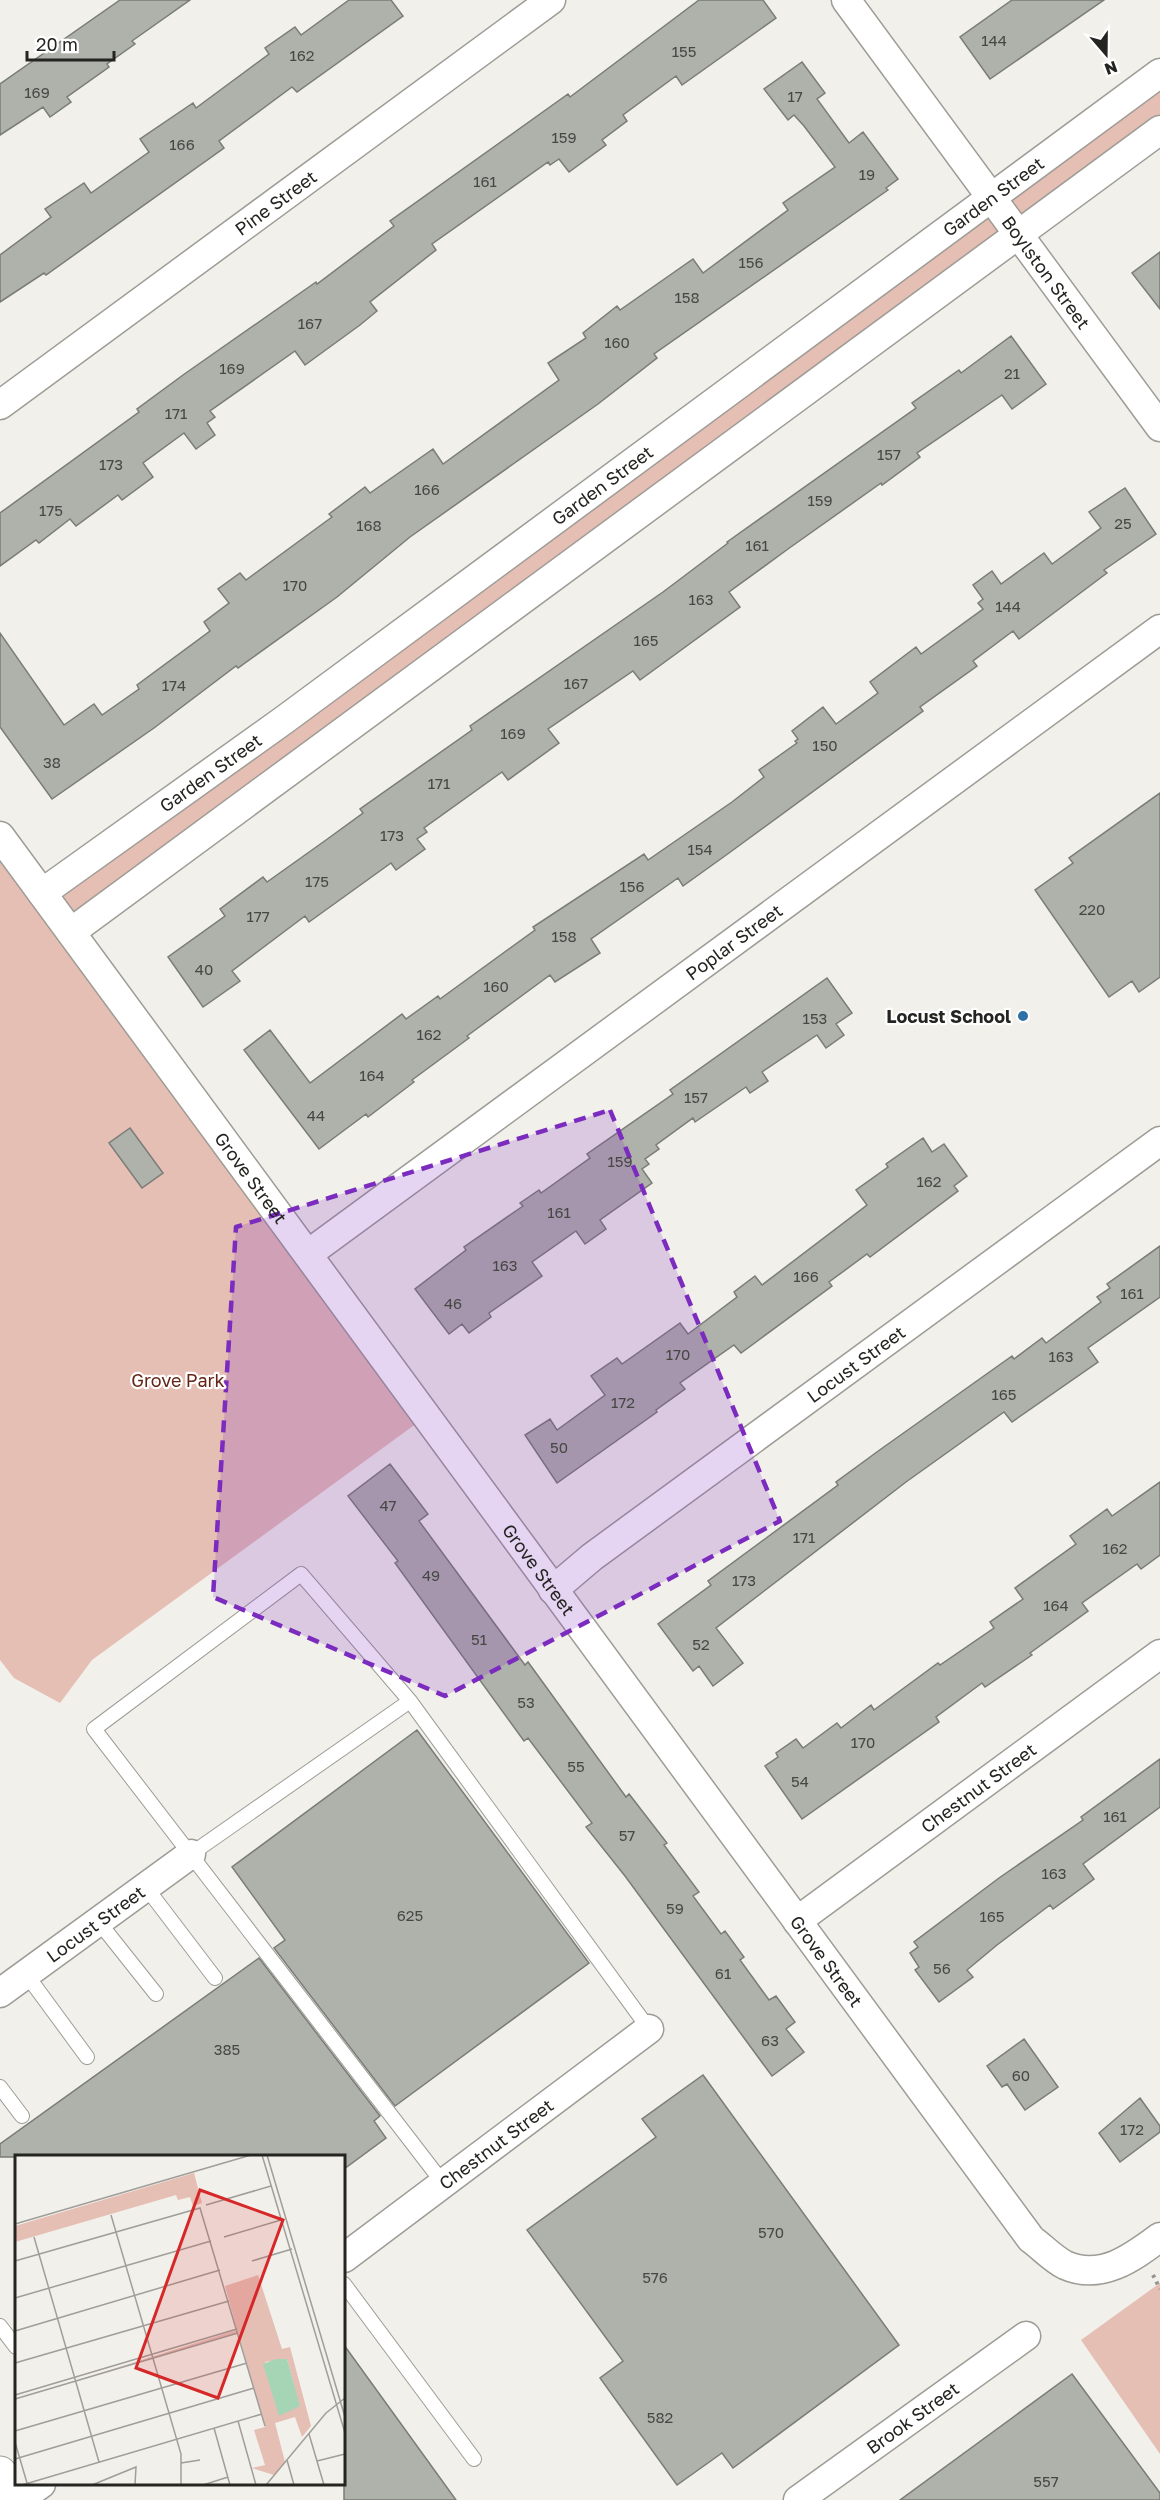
<svg xmlns="http://www.w3.org/2000/svg" width="1160" height="2500" viewBox="0 0 1160 2500" font-family="'Golos Text',sans-serif">
<style>
.green{fill:#e5beb4}
.building{fill:#afb1ab;stroke:#7a7c77;stroke-width:1.5}
.lines{fill:none;stroke-linecap:round;stroke-linejoin:round}
.lane-casing{stroke:#9e9c96;stroke-width:16}
.street-casing{stroke:#9e9c96;stroke-width:31}
.secondary-casing{stroke:#9e9c96;stroke-width:35}
.path{stroke:#969490;stroke-width:4;stroke-dasharray:3 4.5;stroke-linecap:butt}
.lane{stroke:#fff;stroke-width:14}
.street{stroke:#fff;stroke-width:28}
.secondary{stroke:#fff;stroke-width:33}
.marked{fill:#7b2cbf;fill-opacity:0.2;stroke:#7b2cbf;stroke-width:4.5;stroke-dasharray:12 8;stroke-linejoin:round}
.poi-dot{fill:#2f71a7;stroke:#fff;stroke-width:2}
.labels{text-anchor:middle;dominant-baseline:central;stroke-width:4.5;stroke-linejoin:round;paint-order:stroke}
.number-label{font-size:15px;fill:#474744}
.street-label{font-size:18px;fill:#242421;stroke:#fff}
.poi-label{font-size:18px;font-weight:bold;fill:#242421;stroke:#fff;text-anchor:end}
.park-label{font-size:18px;fill:#642516;stroke:#fff}
.inset-road{fill:none;stroke:#a09e9a;stroke-width:1.5}
.view{fill:#d62828;fill-opacity:0.15;stroke:#d62828;stroke-width:3}
.inset-edge{fill:none;stroke:#242421;stroke-width:3}
</style>
<rect width="100%" height="100%" fill="#f2f0ea"/>
<path class="green" d="M1160 78V124L72 926 48 894Z
M0 838 424 1418 92 1660 60 1703 14 1678 0 1660Z
M1160 2283V2454L1081 2340Z"/>
<path class="building" d="M120 0H190L132 41 135 44 107 64 109 67 67 97 71 102 50 117 43 107 0 135V84Z
M349 0H391L403 16 297 92 292 87 219 141 224 148 46 275 44 273 0 302V255L51 217 45 209 84 183 91 193 149 152 140 139 193 103 196 108 269 54 265 48 295 27 301 35Z
M699 0H763L776 18 682 85 676 76 623 115 627 121 602 140 606 145 569 172 559 159 550 165 548 162 432 244 436 250 370 302 377 311 360 325 305 365 295 351 210 411 215 417 207 423 215 435 196 449 184 433 143 463 153 477 122 500 118 495 76 526 70 519 39 543 36 540 0 566V513L139 412 137 409 183 375 316 282 317 284 394 226 390 221 568 94 570 97Z
M1012 0H1104L990 79 960 37Z
M802 62 825 93 817 99 849 143 863 132 898 179 886 188 888 190 654 354 657 358 598 404 410 537 337 597 238 668 236 666 154 728 52 799 0 727V633L64 725 94 704 102 715 139 689 137 685 210 631 204 622 229 603 218 589 240 573 246 580 332 517 329 514 365 487 370 493 433 449 443 464 559 380 548 363 586 338 583 333 617 306 620 310 693 259 703 273 788 210 783 203 835 167 804 126 794 115 788 120 764 89Z
M1160 252V309L1132 273Z
M1011 336 1046 384 1012 409 1002 395 917 453 920 457 882 485 881 483 788 549 729 592 740 607 640 680 633 671 548 729 559 743 508 780 502 772 424 828 427 832 417 839 425 849 396 870 391 863 309 922 305 916 232 971 240 981 203 1007 168 957 225 916 220 909 263 877 267 882 326 840 363 813 360 809 472 730 470 726 663 592 728 543 727 542 916 408 912 403 959 370 961 373Z
M1125 488 1156 534 1104 570 1107 573 1019 639 1013 631 973 661 977 666 920 707 923 711 729 853 683 886 678 878 591 939 600 953 555 982 550 975 467 1036 469 1038 412 1080 414 1082 368 1117 366 1114 319 1149 244 1050 270 1030 310 1083 402 1014 406 1019 438 996 440 999 535 930 533 927 644 854 648 860 732 802 764 777 759 770 797 743 795 741 798 739 792 731 823 707 836 724 878 693 870 682 916 647 921 654 983 609 978 603 983 599 973 585 992 571 1001 584 1044 553 1052 564 1101 528 1089 512Z
M1160 793V977L1139 992 1132 981 1109 997 1035 890 1073 863 1069 858Z
M827 978 852 1013 836 1024 844 1035 826 1048 817 1035 762 1072 768 1081 750 1093 746 1087 695 1122 693 1118 656 1145 659 1149 645 1159 649 1164 642 1169 652 1183 600 1220 606 1229 585 1244 576 1231 532 1262 542 1276 489 1313 491 1317 469 1333 462 1324 449 1334 415 1289 466 1250 464 1247 523 1206 520 1203 539 1190 541 1193 590 1158 587 1154 673 1094 670 1090Z
M130 1128 163 1173 142 1188 109 1143Z
M923 1138 932 1152 944 1144 967 1176 954 1186 958 1191 870 1257 867 1254 829 1282 832 1286 741 1353 734 1345 680 1383 685 1389 656 1410 657 1412 557 1483 525 1435 550 1419 557 1430 605 1395 591 1376 617 1358 622 1364 680 1323 688 1334 737 1297 734 1292 755 1276 762 1285 867 1205 856 1190 888 1167 886 1164Z
M1160 1246V1297L1088 1348 1098 1362 1012 1422 1004 1412 906 1482 716 1628 743 1663 713 1686 699 1666 693 1671 658 1624 711 1585 708 1581 838 1485 836 1482 881 1449 1012 1356 1014 1359 1042 1338 1046 1343 1101 1302 1097 1297 1110 1288 1107 1284Z
M390 1464 428 1514 419 1521 525 1665 528 1662 626 1797 629 1794 667 1843 664 1845 699 1892 693 1896 721 1934 725 1931 744 1957 740 1960 769 2000 776 1996 795 2022 786 2029 804 2052 772 2076 625 1876 586 1827 592 1823 528 1738 524 1741 395 1563 398 1561 348 1496Z
M1160 1482V1555L1141 1569 1137 1564 1082 1603 1088 1611 1030 1653 1032 1655 985 1687 982 1683 936 1717 939 1722 802 1819 765 1766 778 1757 776 1753 796 1739 803 1748 837 1723 841 1728 871 1705 874 1710 938 1663 940 1665 994 1628 990 1622 1023 1599 1015 1588 1076 1544 1070 1536 1107 1509 1112 1516Z
M417 1730 589 1963 395 2106 274 1948 285 1940 232 1867Z
M1160 1759V1807L1083 1864 1094 1879 1053 1909 1050 1905 997 1945 967 1970 973 1977 939 2002 915 1970 919 1967 910 1953 918 1947 914 1942 999 1878 1083 1820 1081 1817Z
M259 1958 380 2116 374 2121 386 2138 344 2169V2157H0V2144Z
M1024 2039 1058 2087 1025 2110 1007 2084 1002 2087 987 2066Z
M703 2075 899 2345 733 2468 722 2453 677 2485 600 2378 623 2361 527 2230 656 2137 642 2119Z
M1140 2098 1160 2126V2132L1120 2162 1099 2133Z
M344 2345 456 2500H344Z
M1072 2374 1160 2493V2500H900Z"/>
<g class="lines">
<g class="lane-casing">
<path id="lane" d="M191 1854 410 1701
M145 1886 215 1978
M98 1921 156 1994
M26 1974 87 2057
M0 2087 22 2116
M443 2183 94 1729 301 1574 410 1701 649 2029
M344 2284 474 2459
M0 2326 16 2347"/>
</g>
<g class="street-casing">
<g id="street">
<path id="s1" d="M846 0 1160 427"/>
<path id="s2" d="M0 405 551 0"/>
<path id="s3" d="M0 836 1031 2239C1042 2247 1053 2259 1065 2265 1101 2281 1132 2258 1160 2237"/>
<path id="s4" d="M42 893 284 720 1160 73"/>
<path d="M71 932 1160 130"/>
<path id="s5" d="M308 1254 1160 629"/>
<path id="s6" d="M553 1590 592 1557 1160 1141"/>
<path id="s7" d="M797 1921 1160 1654"/>
<path id="s8" d="M0 1993 191 1854"/>
<path id="s9" d="M344 2258 649 2029"/>
<path d="M19 2500 41 2484"/>
<path id="s10" d="M798 2500 1026 2336"/>
</g>
</g>
<g class="secondary-casing">
<path id="secondary" d="M0 2473 20 2500"/>
</g>
<path class="path" d="M1153 2275 1160 2289"/>
<use href="#lane" class="lane"/>
<use href="#street" class="street"/>
<use href="#secondary" class="secondary"/>
</g>
<path class="marked" d="M610 1110 780 1521 445 1696 213 1597 236 1227Z"/>
<circle class="poi-dot" cx="1023" cy="1016" r="6"/>
<g class="labels">
<g class="number-label">
<text x="994" y="40">144</text>
<text x="684" y="51">155</text>
<text x="302" y="55">162</text>
<text x="37" y="92">169</text>
<text x="795" y="96">17</text>
<text x="564" y="137">159</text>
<text x="182" y="144">166</text>
<text x="867" y="174">19</text>
<text x="485" y="181">161</text>
<text x="751" y="262">156</text>
<text x="687" y="297">158</text>
<text x="310" y="323">167</text>
<text x="617" y="342">160</text>
<text x="232" y="368">169</text>
<text x="1012" y="373">21</text>
<text x="176" y="413">171</text>
<text x="889" y="454">157</text>
<text x="111" y="464">173</text>
<text x="427" y="489">166</text>
<text x="820" y="500">159</text>
<text x="51" y="510">175</text>
<text x="1123" y="523">25</text>
<text x="369" y="525">168</text>
<text x="757" y="545">161</text>
<text x="295" y="585">170</text>
<text x="701" y="599">163</text>
<text x="1008" y="606">144</text>
<text x="646" y="640">165</text>
<text x="576" y="683">167</text>
<text x="174" y="685">174</text>
<text x="513" y="733">169</text>
<text x="825" y="745">150</text>
<text x="52" y="762">38</text>
<text x="439" y="783">171</text>
<text x="392" y="835">173</text>
<text x="700" y="849">154</text>
<text x="317" y="881">175</text>
<text x="632" y="886">156</text>
<text x="1092" y="909">220</text>
<text x="258" y="916">177</text>
<text x="564" y="936">158</text>
<text x="204" y="969">40</text>
<text x="496" y="986">160</text>
<text x="815" y="1018">153</text>
<text x="429" y="1034">162</text>
<text x="372" y="1075">164</text>
<text x="696" y="1097">157</text>
<text x="316" y="1115">44</text>
<text x="620" y="1161">159</text>
<text x="929" y="1181">162</text>
<text x="559" y="1212">161</text>
<text x="505" y="1265">163</text>
<text x="806" y="1276">166</text>
<text x="1132" y="1293">161</text>
<text x="453" y="1303">46</text>
<text x="678" y="1354">170</text>
<text x="1061" y="1356">163</text>
<text x="1004" y="1394">165</text>
<text x="623" y="1402">172</text>
<text x="559" y="1447">50</text>
<text x="388" y="1505">47</text>
<text x="804" y="1537">171</text>
<text x="1115" y="1548">162</text>
<text x="431" y="1575">49</text>
<text x="744" y="1580">173</text>
<text x="1056" y="1605">164</text>
<text x="479" y="1639">51</text>
<text x="701" y="1644">52</text>
<text x="526" y="1702">53</text>
<text x="863" y="1742">170</text>
<text x="576" y="1766">55</text>
<text x="800" y="1781">54</text>
<text x="1115" y="1816">161</text>
<text x="627" y="1835">57</text>
<text x="1054" y="1873">163</text>
<text x="675" y="1908">59</text>
<text x="410" y="1915">625</text>
<text x="992" y="1916">165</text>
<text x="942" y="1968">56</text>
<text x="723" y="1973">61</text>
<text x="770" y="2040">63</text>
<text x="227" y="2049">385</text>
<text x="1021" y="2075">60</text>
<text x="1132" y="2129">172</text>
<text x="771" y="2232">570</text>
<text x="655" y="2277">576</text>
<text x="660" y="2417">582</text>
<text x="1046" y="2481">557</text>
</g>
<g class="street-label">
<text stroke="none"><textPath href="#s4" startOffset="1179">Garden Street</textPath></text>
<text stroke="none"><textPath href="#s2" startOffset="342">Pine Street</textPath></text>
<text stroke="none"><textPath href="#s1" startOffset="338">Boylston Street</textPath></text>
<text stroke="none"><textPath href="#s4" startOffset="693">Garden Street</textPath></text>
<text stroke="none"><textPath href="#s4" startOffset="207">Garden Street</textPath></text>
<text stroke="none"><textPath href="#s5" startOffset="528">Poplar Street</textPath></text>
<text stroke="none"><textPath href="#s3" startOffset="424">Grove Street</textPath></text>
<text stroke="none"><textPath href="#s6" startOffset="378">Locust Street</textPath></text>
<text stroke="none"><textPath href="#s3" startOffset="910">Grove Street</textPath></text>
<text stroke="none"><textPath href="#s7" startOffset="225">Chestnut Street</textPath></text>
<text stroke="none"><textPath href="#s8" startOffset="118">Locust Street</textPath></text>
<text stroke="none"><textPath href="#s3" startOffset="1396">Grove Street</textPath></text>
<text stroke="none"><textPath href="#s9" startOffset="190">Chestnut Street</textPath></text>
<text stroke="none"><textPath href="#s10" startOffset="141">Brook Street</textPath></text>
</g>
<g class="poi-label">
<text x="1011" y="1016">Locust School</text>
</g>
<g class="park-label">
<text x="178" y="1380">Grove Park</text>
</g>
</g>
<g transform="translate(15 2155)">
<rect width="330" height="330" fill="#f2f0ea"/>
<path d="M179 18 187 48 178 51 175 42 163 45 161 40 0 87V71ZM243 120 267 194 275 192 296 271 287 282 280 262 260 268 270 307 259 320 237 313 250 310 239 275 250 272 223 178 63 225 222 175 210 131ZM272 204 279 230 250 207Z" fill="#e5beb4" fill-rule="evenodd"/>
<path d="M261 204H272L285 251 264 261 248 209Z" fill="#a6d5b6"/>
<path class="inset-road" d="M247 0 330 278M252 0 330 262M191 50 256 31M96 60 166 299V330M0 69 236 0M19 82 84 307M209 82 266 65M0 106 185 53 250 271M237 106 277 94M0 143 196 86M0 176 205 115M0 208 214 146M0 240 222 174M0 244 223 178M223 266 241 330M199 273 215 330M0 276 232 208M294 279 309 330M0 287 12 328M0 304 239 233M272 305 279 330M302 306 330 299M166 308 185 305M7 330 247 259M77 330 121 312 120 330M188 330 213 322M251 330 311 258 330 243"/>
<path class="view" d="M185 35 268 65 203 243 121 213Z"/>
<rect width="330" height="330" class="inset-edge"/>
</g>
<g transform="translate(1106 54) rotate(160)" stroke="#ffffff" stroke-width="4.5" paint-order="stroke">
<path d="M0-4.5L10 22L0 15L-10 22Z" fill="#242421"/>
<text y="-9" font-size="16" font-weight="bold" text-anchor="middle" fill="#242421">N</text>
</g>
<path d="M27 51v9h87v-9" fill="none" stroke="#242421" stroke-width="3"/>
<text x="36" y="51" font-size="18" fill="#242421" stroke="#ffffff" stroke-width="4.5" paint-order="stroke">20 m</text>
</svg>
